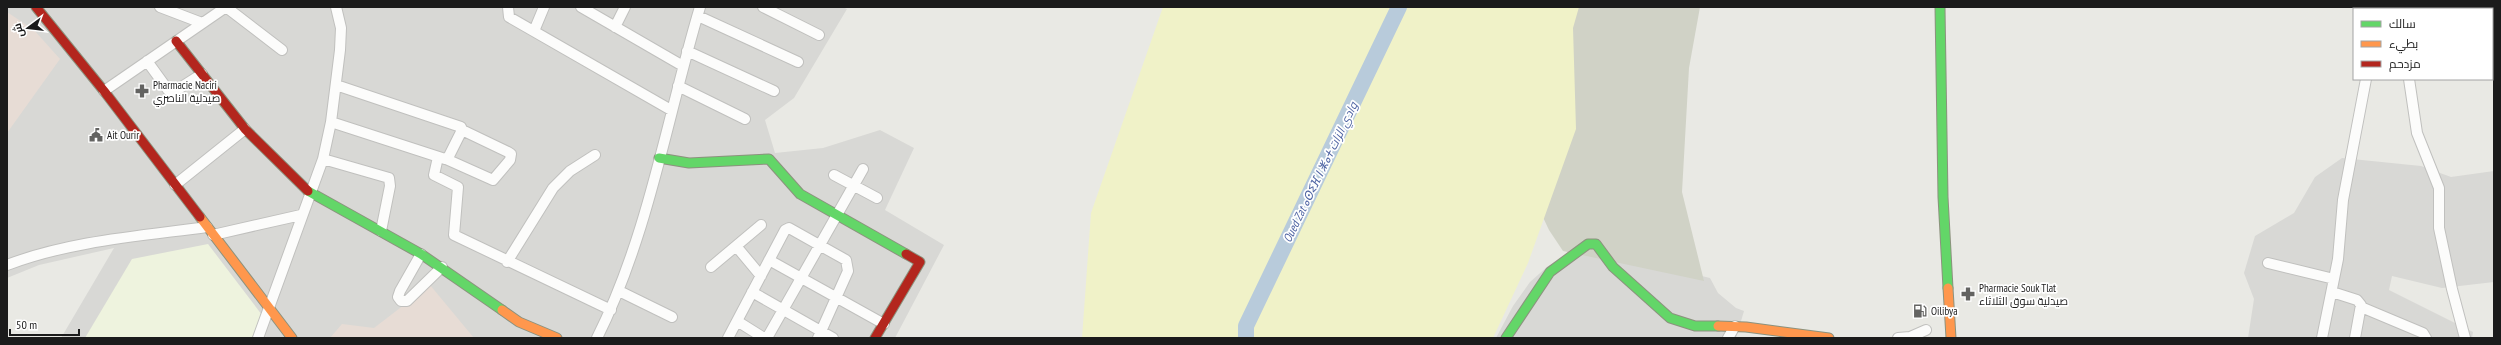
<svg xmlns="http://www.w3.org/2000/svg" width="2501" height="345" viewBox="0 0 2501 345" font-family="'PT Sans Narrow',Cairo,'Noto Sans Tifinagh',sans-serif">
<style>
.residential{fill:#d8d8d5}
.commercial{fill:#e7dcd5}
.education{fill:#eef3de}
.construction{fill:#d0d2c6}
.sand{fill:#f0f2c8}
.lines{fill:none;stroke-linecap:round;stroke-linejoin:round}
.river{stroke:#b8cbdb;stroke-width:16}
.street-casing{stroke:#c0c0be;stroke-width:12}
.fast-casing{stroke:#8c927e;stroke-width:11}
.slow-casing{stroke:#8c927e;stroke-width:11}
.jam-casing{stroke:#8c927e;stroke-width:11}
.street{stroke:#fcfcfb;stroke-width:10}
.fast{stroke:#63d668;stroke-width:9}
.slow{stroke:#ff974d;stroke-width:9}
.jam{stroke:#b3261e;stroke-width:9}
.labels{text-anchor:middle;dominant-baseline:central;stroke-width:3.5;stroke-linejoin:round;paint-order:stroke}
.poi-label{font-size:11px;fill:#1b1b1b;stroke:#fff;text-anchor:start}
.water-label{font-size:12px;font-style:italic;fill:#4f64a3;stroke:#fff}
</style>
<rect width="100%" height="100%" fill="#e9e9e4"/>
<path class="residential" d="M7 7H842L847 9 794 98 765 120 775 153 823 148 880 130 914 148 885 210 944 245 895 338H61L114 248 39 265 7 278Z
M2342 158 2421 166 2451 177 2494 171V282L2442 288 2392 276 2389 290 2473 332 2472 338H2248L2254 299 2244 273 2255 236 2294 213 2315 177Z
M1589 248 1710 278 1718 293 1736 308 1744 311 1736 338H1496L1513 306 1530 282 1548 266Z"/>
<path class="commercial" d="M7 12 34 30 60 59 7 133Z
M430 285 474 338H330L342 324 374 328Z"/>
<path class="education" d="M208 244 262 315 253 338H85L132 259Z"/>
<path class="construction" d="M1501 7H1700L1689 68 1682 192 1704 281 1563 251 1549 230 1515 158Z"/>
<path class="sand" d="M1163 7H1579L1573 28 1576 129 1528 263 1493 338H1082L1091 213Z"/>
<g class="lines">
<path class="river" d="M1246 338V326L1399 7"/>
<g class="street-casing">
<path id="street" d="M160 7 202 23
M226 7 282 50
M508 7 509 17 671 110
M581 7 683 66
M763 7 819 35
M2401 7 2402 9
M2380 9 2381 7
M698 16 798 62
M615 27 625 7
M534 31 544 7
M687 51 774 91
M147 61 168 90 172 93 202 74
M2409 79 2417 133 2439 188V228L2452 289 2465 338
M678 86 745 119
M104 91 226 7
M331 122 445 159 449 156 462 130 461 127 336 85
M438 157 434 175 458 187 454 235 611 310
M323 159 389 178 390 186 381 231
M446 159 493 180 510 160 511 154 508 152 462 130
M834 175 877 198
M175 185 245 129
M213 235 301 215
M736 246 761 276
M421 254 400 291 398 297 401 301H407L442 267
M769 260 884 324
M507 262 553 188 570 171 595 155
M2268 263 2334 279
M7 265C70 241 140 236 207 227
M711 267 761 225
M619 291 672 317
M752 292 833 338
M2332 292 2357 300 2361 305 2355 338
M2361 307 2423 333 2426 338
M737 321 764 338
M258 338 323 159 331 122 340 50 341 28 336 7
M597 338C649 234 667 117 700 7
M728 338 785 230 789 228 846 260 848 271 818 338
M767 338 863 169
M1728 338 1735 326
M1898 338 1910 337 1926 330
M2322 338 2338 259 2343 200 2366 79"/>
</g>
<g class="fast-casing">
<path id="fast" d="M1940 7 1943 197 1948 288
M659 158 689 163 769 159 800 194 906 254
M308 191 421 254 502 310
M1506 338 1550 272 1588 244H1596L1613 267 1670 318 1695 326H1718"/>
</g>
<g class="slow-casing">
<path id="slow" d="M200 217 292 338
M1948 288 1951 338
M502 310 519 322 557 338
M1718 326 1746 327 1829 338"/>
</g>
<g class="jam-casing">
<path id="jam" d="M36 7 104 91 200 217
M176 41 245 129 308 191
M875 338 920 262 906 254"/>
</g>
<use href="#street" class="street"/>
<use href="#fast" class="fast"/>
<use href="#slow" class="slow"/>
<use href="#jam" class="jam"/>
</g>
<defs>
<g id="pharmacy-bare" transform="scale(1.08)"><path d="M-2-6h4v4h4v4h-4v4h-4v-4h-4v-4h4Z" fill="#636361" stroke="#fff" stroke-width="2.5" paint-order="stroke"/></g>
<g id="civic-bare" transform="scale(1.08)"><path d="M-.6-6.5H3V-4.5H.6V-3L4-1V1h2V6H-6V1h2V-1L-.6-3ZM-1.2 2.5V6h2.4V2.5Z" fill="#636361" stroke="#fff" stroke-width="2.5" paint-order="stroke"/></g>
<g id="fuel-bare" transform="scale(1.08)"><path d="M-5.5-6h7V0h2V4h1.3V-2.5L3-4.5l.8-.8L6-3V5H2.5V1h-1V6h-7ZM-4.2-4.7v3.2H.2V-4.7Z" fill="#636361" stroke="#fff" stroke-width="2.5" paint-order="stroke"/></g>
</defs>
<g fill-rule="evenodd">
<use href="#pharmacy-bare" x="142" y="91"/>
<use href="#civic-bare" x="96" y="135"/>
<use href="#pharmacy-bare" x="1968" y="294"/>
<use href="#fuel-bare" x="1920" y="311"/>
</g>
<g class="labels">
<g class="poi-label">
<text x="153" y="85">Pharmacie Naciri<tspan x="153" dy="13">صيدلية الناصري</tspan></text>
<text x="107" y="135">Ait Ourir</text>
<text x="1979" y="288">Pharmacie Souk Tlat<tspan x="1979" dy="13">صيدلية سوق الثلاثاء</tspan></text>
<text x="1931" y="311">Oilibya</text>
</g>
<g class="water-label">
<text transform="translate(1320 172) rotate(-64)">Oued Zat ⴰⵙⵉⴼ ⵏ ⵥⴰⵜ وادي الزات</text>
</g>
</g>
<rect width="2501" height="345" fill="none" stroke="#1b1b1b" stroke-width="16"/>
<rect x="2353" y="8" width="140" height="72" fill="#ffffff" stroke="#a4a4a4"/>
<rect x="2361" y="21" width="20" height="6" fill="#63d668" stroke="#a4a4a4"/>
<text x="2389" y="28" font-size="12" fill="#1b1b1b">سالك</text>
<rect x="2361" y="41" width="20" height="6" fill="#ff974d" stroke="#a4a4a4"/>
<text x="2389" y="48" font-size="12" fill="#1b1b1b">بطيء</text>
<rect x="2361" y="61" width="20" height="6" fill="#b3261e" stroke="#a4a4a4"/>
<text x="2389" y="68" font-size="12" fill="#1b1b1b">مزدحم</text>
<g transform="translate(28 28) rotate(255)" stroke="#ffffff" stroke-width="3" paint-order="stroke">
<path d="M0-3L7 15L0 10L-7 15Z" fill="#1b1b1b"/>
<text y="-6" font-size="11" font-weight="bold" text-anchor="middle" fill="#1b1b1b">ش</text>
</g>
<path d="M10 329v6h69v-6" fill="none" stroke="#1b1b1b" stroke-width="2"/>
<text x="16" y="329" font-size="12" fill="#1b1b1b" stroke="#ffffff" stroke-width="3" paint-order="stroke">50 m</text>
</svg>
